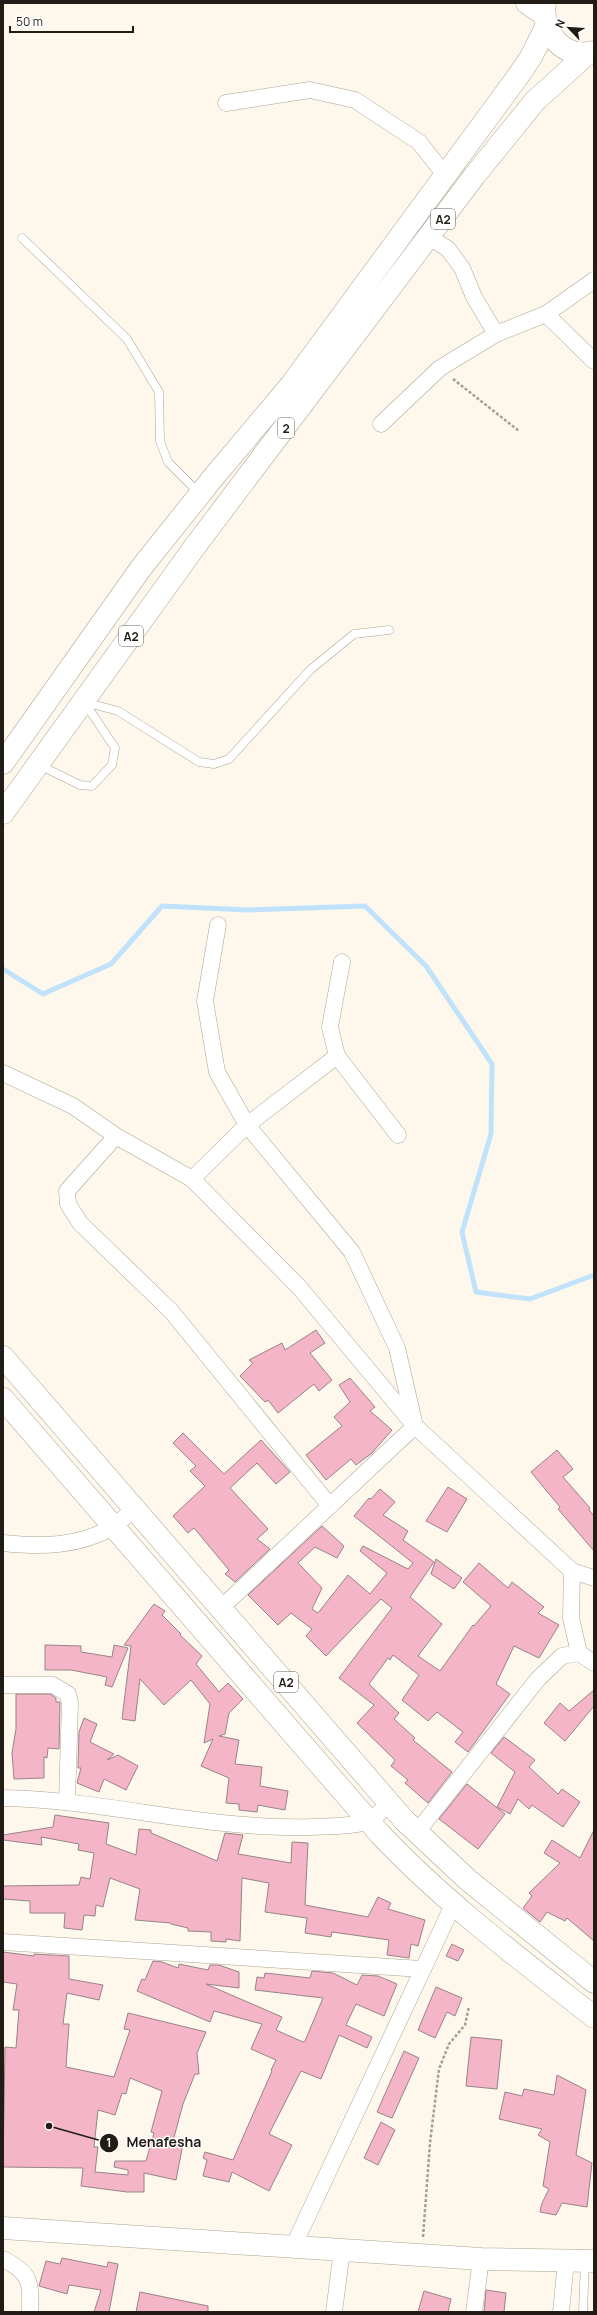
<svg xmlns="http://www.w3.org/2000/svg" width="597" height="2315" viewBox="0 0 597 2315" font-family="Manrope,sans-serif">
<style>
.lines{fill:none;stroke-linecap:round;stroke-linejoin:round}
.stream{stroke:#c0e3fb;stroke-width:5}
.building{fill:#f3b5c7;stroke:#998389;fill-rule:evenodd}
.lane-casing{stroke:#ada492;stroke-width:9}
.street-casing{stroke:#ada492;stroke-width:17}
.secondary-casing{stroke:#ada492;stroke-width:23}
.highway-casing{stroke:#ada492;stroke-width:23}
.path{stroke:#a49e95;stroke-width:2.5;stroke-dasharray:3 2;stroke-linecap:butt}
.lane{stroke:#fff;stroke-width:8}
.street{stroke:#fff;stroke-width:16}
.secondary{stroke:#fff;stroke-width:22}
.highway{stroke:#fff;stroke-width:22}
.labels{text-anchor:middle;dominant-baseline:central;stroke-width:3;stroke-linejoin:round;paint-order:stroke}
.shield{fill:#fff;stroke:#64615c;stroke-width:1}
.shield-label{font-size:12px;font-weight:bold;fill:#211d16}
.leader{fill:none;stroke:#211d16;stroke-width:1.5}
.callout-dot{fill:#211d16;stroke:#fff;stroke-width:1.5}
.mark-label{font-size:12px;text-anchor:middle;font-weight:bold;fill:#fff}
.callout-label{font-size:14px;text-anchor:middle;font-weight:bold;fill:#211d16;stroke:#fff;stroke-width:3;stroke-linejoin:round;paint-order:stroke}
</style>
<rect width="100%" height="100%" fill="#fef7ec"/>
<g class="lines">
<path class="stream" d="M3 969 43 994 111 964 162 906 248 910 365 906 426 966 492 1064 491 1134 462 1232 476 1292 530 1299 594 1275"/>
</g>
<path class="building" d="M316 1330 325 1343 310 1353 332 1380 319 1391 314 1384 278 1413 268 1400 265 1402 240 1376 253 1363 249 1360 282 1343 285 1350Z
M350 1378 375 1407 370 1411 392 1430 372 1453 356 1465 351 1459 326 1480 306 1455 342 1426 334 1417 350 1402 339 1385Z
M183 1433 224 1474 261 1440 290 1472 276 1484 257 1463 230 1488 268 1529 257 1539 270 1549 235 1582 225 1574 229 1570 194 1528 188 1533 173 1516 205 1486 190 1471 196 1466 173 1443Z
M557 1450 573 1469 563 1477 590 1508 589 1510 594 1516V1551L558 1509 560 1507 531 1472Z
M448 1487 467 1499 447 1532 426 1521Z
M380 1489 395 1502 383 1515 408 1531 403 1540 434 1562 410 1597 442 1624 418 1656 440 1671 473 1625 474 1626 491 1606 463 1582 479 1563 508 1588 512 1582 544 1607 538 1613 559 1625 539 1658 514 1646 496 1684 510 1694 468 1752 455 1742 463 1732 437 1712 428 1721 402 1700 419 1675 393 1655 390 1660 388 1658 369 1684 399 1713 394 1719 415 1738 413 1740 452 1772 428 1803 405 1783 408 1780 391 1766 395 1760 357 1723 374 1705 339 1678 392 1608 381 1599 326 1656 306 1636 312 1629 291 1613 278 1625 248 1595 322 1526 344 1546 337 1558 315 1547 298 1563 322 1588 312 1609 318 1613 348 1575 370 1594 387 1573 360 1551 363 1546 408 1569 413 1563 354 1516 369 1498 371 1499Z
M436 1559 462 1578 454 1589 431 1574Z
M154 1604 165 1611 162 1615 181 1634 180 1635 202 1656 196 1664 219 1692 228 1683 243 1699 229 1713 225 1734 219 1736 239 1740 235 1764 262 1767 260 1786 288 1791 285 1810 258 1805 257 1812 239 1810V1804L226 1803 229 1778 201 1766 213 1739 204 1743 210 1704 191 1680 164 1705 140 1679 135 1721 122 1719 131 1646 124 1645Z
M45 1645 81 1646V1652L112 1657 114 1645 128 1648 112 1687 105 1685 107 1677 71 1670H45Z
M594 1690V1706L565 1741 544 1723 560 1703 569 1711Z
M16 1694H50L56 1698V1702H60L59 1749 48 1748 47 1758 44 1757V1778L14 1779 12 1753 16 1729Z
M84 1718 97 1724 90 1742 114 1754 107 1760 118 1755 138 1766 126 1790 104 1779 99 1792 77 1783 81 1768H78L79 1732Z
M504 1737 535 1760 529 1767 558 1794 562 1789 580 1802 563 1827 532 1805 529 1809 518 1799 510 1814 497 1807 515 1772 491 1753Z
M467 1784 505 1814 478 1849 439 1819Z
M55 1815 109 1823 106 1844 136 1855 139 1829 151 1830V1833L217 1861 225 1833 243 1835 238 1854 291 1863 292 1842 308 1843 305 1905 368 1917 378 1897 391 1903 388 1909 425 1920 418 1946 411 1944 409 1958 387 1955 389 1940 332 1932 331 1937 305 1933 307 1918 265 1912 269 1883 242 1878 240 1941 226 1939V1942L211 1941V1932L188 1931V1928L171 1924V1923L135 1920 140 1889 110 1878 103 1907 96 1905 95 1916 84 1915 82 1930 64 1928 65 1913H30V1901L3 1899V1886L79 1885 81 1877 90 1879 94 1853 78 1850 79 1844 41 1837 42 1845 3 1840V1835L53 1827Z
M594 1830V1941L567 1918 565 1921 547 1912 540 1922 523 1908 532 1896 529 1893 560 1863 544 1853 552 1840 580 1858Z
M452 1944 464 1950 458 1961 446 1956Z
M3 1952 34 1956V1954L69 1956V1979L103 1985 99 2000 67 1993 63 2024H69L66 2067 114 2077 130 2030 124 2029 128 2013 206 2032 197 2053 199 2074H195L183 2104 173 2141 183 2144 176 2180 144 2173V2192H127L81 2186 83 2168 3 2167 5 2047 16 2048 19 2010H13L17 1984 3 1982ZM130 2078 162 2091 151 2132 154 2133 146 2161H115L114 2167 128 2170V2175L95 2172 98 2147H94L98 2110 115 2115 122 2093 126 2094Z
M153 1961 162 1962 178 1968 179 1964 208 1970 210 1965H219L239 1972V1988L206 1984 282 2017 276 2030 303 2042 305 2041 323 1998 255 1990 257 1977 264 1978 265 1973 310 1978 312 1971 333 1973 357 1985 362 1975 378 1976 397 1984 384 2016 356 2004 346 2025 372 2037 367 2048 339 2035 321 2079 301 2071 269 2134 292 2145 269 2191 232 2172 229 2182 203 2176 207 2160 203 2158 205 2152 233 2160 272 2071 271 2070 276 2060 251 2049 262 2024 214 2011 210 2022 137 1991 142 1979 145 1980Z
M436 1987 462 1998 455 2016 447 2012 435 2038 418 2030Z
M471 2037 502 2040 497 2089 466 2086Z
M404 2051 419 2058 392 2118 377 2112Z
M557 2075 586 2090 576 2155 592 2163 587 2207 562 2203 556 2215 540 2212 542 2203 549 2189 543 2186 550 2142 538 2135 542 2129 499 2119 505 2092 522 2096 524 2089 554 2095Z
M381 2122 395 2130 378 2165 364 2158Z
M62 2258 107 2267 108 2262 118 2264 109 2312H94L101 2290 69 2285 67 2294 39 2286 46 2261 60 2264Z
M486 2290 506 2293 504 2312H484Z
M424 2291 451 2299 448 2312H418Z
M140 2292 208 2306V2312H136Z"/>
<g class="lines">
<g class="lane-casing">
<path id="lane" d="M22 238 127 339 159 392 160 441 168 462 199 493
M84 702 118 711 199 762 214 764 229 759 310 670 354 634 389 630
M39 765 80 785 92 786 112 765 115 748 85 703
M583 2312 585 2261"/>
</g>
<g class="street-casing">
<path id="street" d="M226 103 310 90 355 100 419 142 445 175
M429 237 448 249 462 268 474 297 496 334
M546 314 594 361
M381 424 440 368 496 334 546 314 594 280
M218 925 205 1001 217 1072 247 1125 352 1252 397 1348 415 1426 222 1607
M342 962 330 1027 337 1056 398 1135
M3 1073 73 1106 116 1136 192 1179 299 1287 415 1426 572 1571 594 1578
M116 1136 67 1191 68 1204 80 1223 171 1311 330 1506
M192 1179 247 1125 337 1056
M3 1543C41 1547 80 1547 114 1526 121 1521 128 1514 135 1508
M572 1571 571 1618 579 1653
M3 1685H53L68 1694 70 1703 67 1801
M3 1798C106 1800 207 1830 310 1827 329 1826 349 1827 367 1822 375 1820 383 1808 389 1802
M417 1832 538 1679 562 1656 579 1653 594 1663
M3 1942 422 1969
M293 2247 453 1905
M3 2259C31 2273 31 2282 30 2312
M334 2312 342 2250
M474 2312 481 2259
M561 2312 566 2261"/>
</g>
<g class="secondary-casing">
<path id="secondary" d="M527 3 543 14
M3 2228 481 2259 594 2261"/>
</g>
<g class="highway-casing">
<path id="highway" d="M545 3C541 32 563 60 594 52
M3 763 141 568 212 479 291 385 516 79 531 57 546 27
M3 813 196 545 475 175 535 101 588 53
M3 1357 404 1820 468 1880 594 1982
M3 1399 380 1834C445 1903 520 1959 594 2017"/>
</g>
<path class="path" d="M453 379 519 431
M423 2237 430 2143 439 2069 449 2044 465 2025 469 2006"/>
<use href="#lane" class="lane"/>
<use href="#street" class="street"/>
<use href="#secondary" class="secondary"/>
<use href="#highway" class="highway"/>
</g>
<g class="labels">
<g class="shield">
<rect x="431" y="209" width="24" height="20" rx="3"/>
<rect x="278" y="418" width="16" height="20" rx="3"/>
<rect x="119" y="626" width="24" height="20" rx="3"/>
<rect x="274" y="1672" width="24" height="20" rx="3"/>
</g>
<g class="shield-label">
<text x="443" y="219">A2</text>
<text x="286" y="428">2</text>
<text x="131" y="636">A2</text>
<text x="286" y="1682">A2</text>
</g>
</g>
<path class="leader" d="M49 2126L109 2143"/>
<g class="callout-dot">
<circle cx="49" cy="2126" r="4"/>
<circle cx="109" cy="2143" r="10"/>
</g>
<g class="mark-label">
<text x="109" y="2147">1</text>
</g>
<g class="callout-label">
<text x="164" y="2147">Menafesha</text>
</g>
<rect width="597" height="2315" fill="none" stroke="#211d16" stroke-width="8"/>
<g transform="translate(569 28) rotate(295)" stroke="#ffffff" stroke-width="3" paint-order="stroke">
<path d="M0-3L7 15L0 10L-7 15Z" fill="#211d16"/>
<text y="-6" font-size="11" font-weight="bold" text-anchor="middle" fill="#211d16">N</text>
</g>
<path d="M10 26v6h123v-6" fill="none" stroke="#211d16" stroke-width="2"/>
<text x="16" y="26" font-size="12" fill="#211d16" stroke="#ffffff" stroke-width="3" paint-order="stroke">50 m</text>
</svg>
